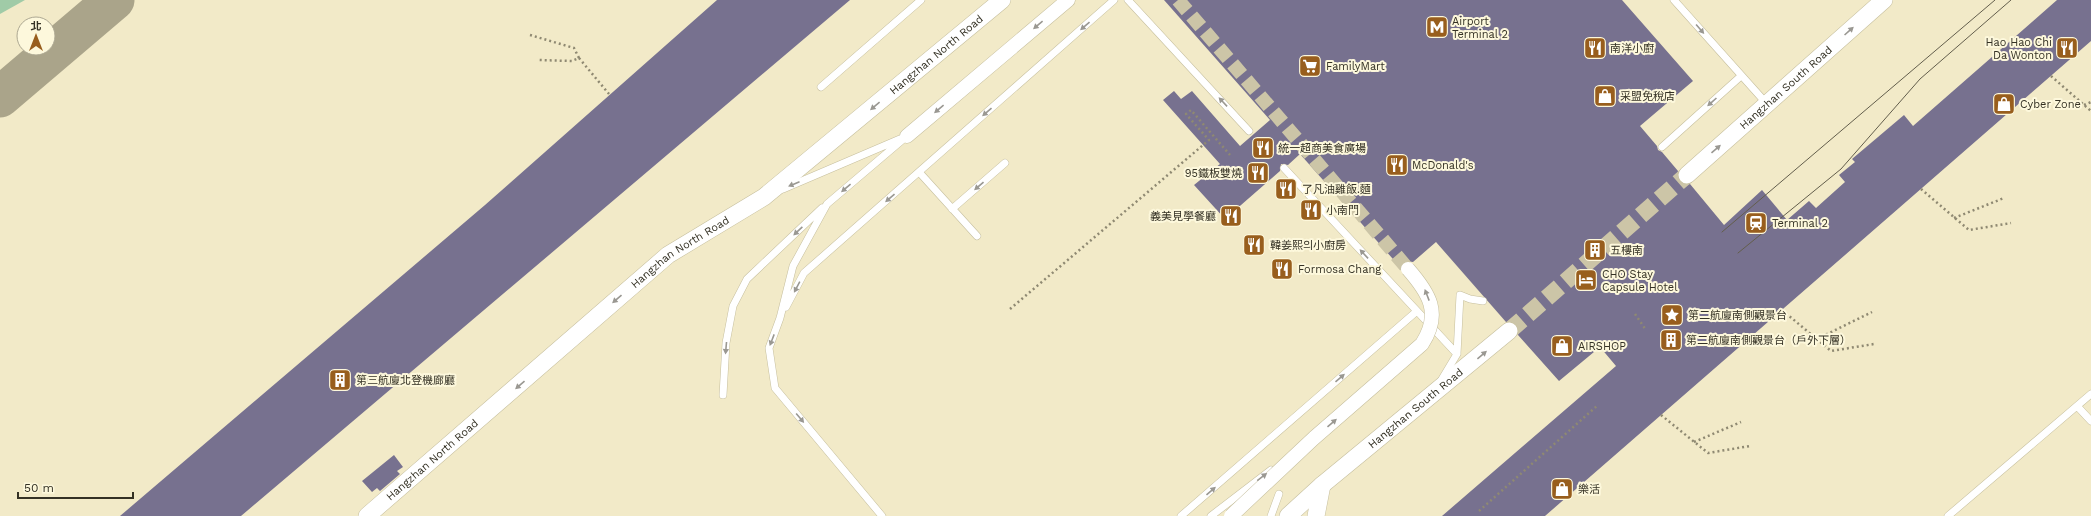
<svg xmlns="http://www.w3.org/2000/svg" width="2091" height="516" viewBox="0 0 2091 516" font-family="'Work Sans','Noto Sans TC','Noto Sans KR',sans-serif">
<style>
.green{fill:#a0cba7}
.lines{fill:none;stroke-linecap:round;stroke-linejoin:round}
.taxiway{stroke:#aaa48a;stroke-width:41}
.building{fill:#77718f}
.minor-tunnel{stroke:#ccc5a7;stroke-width:14;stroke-dasharray:14 7;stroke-linecap:butt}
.tertiary-tunnel{stroke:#ccc5a7;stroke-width:17;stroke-dasharray:17 8;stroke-linecap:butt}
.service-casing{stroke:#c6bf9e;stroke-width:8}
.minor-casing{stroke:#c6bf9e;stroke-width:15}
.tertiary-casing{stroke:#c6bf9e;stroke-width:18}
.path{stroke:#8f8972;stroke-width:2.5;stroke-dasharray:2 3;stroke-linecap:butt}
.service{stroke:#fff;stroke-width:7}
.minor{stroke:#fff;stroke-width:14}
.tertiary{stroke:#fff;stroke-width:17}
.tram{stroke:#635e4c;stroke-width:1}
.minor-bridge-casing{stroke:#c6bf9e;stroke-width:15;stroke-linecap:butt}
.minor-bridge{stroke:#fff;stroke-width:14}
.oneway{fill:#9a9892}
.labels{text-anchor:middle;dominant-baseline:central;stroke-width:4;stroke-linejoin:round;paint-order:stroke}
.poi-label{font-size:11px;fill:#343124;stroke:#fdf8dc;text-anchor:start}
.street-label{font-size:11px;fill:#343124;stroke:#fdf8dc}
</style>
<rect width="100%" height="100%" fill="#f2eac8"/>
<path class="green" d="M0 0H25L0 14Z"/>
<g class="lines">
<path class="taxiway" d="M0 97 114 0"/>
</g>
<path class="building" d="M717 0H850L241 516H120L485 205Z
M1164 0H1622L1693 81 1640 126 1657 146 1658 150 1662 152 1678 171 1677 177 1679 181 1684 185 1690 184 1724 225 1762 190 1787 220 1809 201 1816 208 1845 182 1839 175 1855 162 1852 159 1904 115 1913 126 2057 0H2091V41L1545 516H1442L1616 366 1600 347 1559 381 1518 335 1519 329 1516 324 1512 322H1506L1436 242 1413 262 1406 261 1400 267 1300 154 1288 165 1281 164 1280 171 1225 219 1194 185 1220 164 1163 100 1174 91 1181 99 1192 91 1240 146 1270 120Z
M394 455 403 467 397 471 400 474 380 491 377 488 372 492 362 481Z"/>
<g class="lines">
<path class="minor-tunnel" d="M1178 0 1408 269"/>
<path class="tertiary-tunnel" d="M1509 331 1687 175"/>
<g class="service-casing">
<path id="service" d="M1128 0 1249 131
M1674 0 1767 104
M821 87 921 0
M1662 147 1741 76
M1284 168 1457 354
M919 172 977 236
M783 189 900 139
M952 209 1005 163
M786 307 804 273 1114 0
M1442 379 1457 354 1460 295 1470 299 1483 301
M723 395 726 343 733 306 747 279 822 208
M2077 406 2091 421
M882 516 775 388 769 348 780 318 793 266 827 204 907 136
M1181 516 1417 311
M1211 516 1271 470
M1271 516 1279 494
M1948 516 2091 394"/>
</g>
<g class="minor-casing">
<path id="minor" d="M907 136 1068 0"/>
</g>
<g class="tertiary-casing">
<g id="tertiary">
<path id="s1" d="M1687 175 1884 0"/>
<path id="s2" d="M367 516 668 255 764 197 1002 0"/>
<path id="s3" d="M1288 516 1322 485 1509 331"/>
<path d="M1316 516 1322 485"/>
</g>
</g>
<path class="path" d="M530 35 574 48 579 58 572 61 538 60
M579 58 609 94
M2051 76 2091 111
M2084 105 2091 102
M1921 189 1969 230 2011 223
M1954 218 2004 198
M1010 309 1209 140 1186 114 1191 110 1230 155
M1782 310 1831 351 1874 344
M1635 314 1646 330
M1817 339 1872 312
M1661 415 1708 453 1750 446
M1694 442 1741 422
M1479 511 1598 405"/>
<use href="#service" class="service"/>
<use href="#minor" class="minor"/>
<use href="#tertiary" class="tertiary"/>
<path class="tram" d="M1722 232 1995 0
M1738 253 1841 169 1920 79 2011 0"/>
<g class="minor-bridge-casing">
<path id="minor-bridge" d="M1231 516 1314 438 1422 344C1442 313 1429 293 1408 269"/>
</g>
<use href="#minor-bridge" class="minor-bridge"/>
</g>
<defs><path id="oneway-solid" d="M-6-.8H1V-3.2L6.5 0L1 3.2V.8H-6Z"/></defs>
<g class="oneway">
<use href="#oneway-solid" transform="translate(1038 25) rotate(140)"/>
<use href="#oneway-solid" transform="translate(1085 26) rotate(139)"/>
<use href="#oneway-solid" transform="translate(1700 29) rotate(49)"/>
<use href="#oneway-solid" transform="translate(1849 31) rotate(-42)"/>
<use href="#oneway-solid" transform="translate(1223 102) rotate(-133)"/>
<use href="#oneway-solid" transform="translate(1712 102) rotate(138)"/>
<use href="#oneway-solid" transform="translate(875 106) rotate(140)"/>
<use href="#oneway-solid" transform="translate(939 109) rotate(140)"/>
<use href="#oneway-solid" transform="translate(987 112) rotate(139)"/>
<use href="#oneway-solid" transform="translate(1716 149) rotate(-41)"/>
<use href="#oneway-solid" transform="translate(794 184) rotate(157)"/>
<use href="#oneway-solid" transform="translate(979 186) rotate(139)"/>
<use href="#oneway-solid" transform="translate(846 188) rotate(140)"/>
<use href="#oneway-solid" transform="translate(890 198) rotate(139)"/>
<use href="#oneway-solid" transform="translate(798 231) rotate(137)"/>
<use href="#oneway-solid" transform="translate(1364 254) rotate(-133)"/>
<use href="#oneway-solid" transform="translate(797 287) rotate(118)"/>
<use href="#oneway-solid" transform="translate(1427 295) rotate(-111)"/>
<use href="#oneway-solid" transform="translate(617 299) rotate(139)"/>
<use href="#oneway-solid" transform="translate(772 340) rotate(111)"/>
<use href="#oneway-solid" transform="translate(726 348) rotate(95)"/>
<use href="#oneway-solid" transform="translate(1482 355) rotate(-40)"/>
<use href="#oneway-solid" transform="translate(1340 378) rotate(-41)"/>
<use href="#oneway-solid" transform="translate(520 385) rotate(139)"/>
<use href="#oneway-solid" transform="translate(800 418) rotate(50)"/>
<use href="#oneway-solid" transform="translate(1332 423) rotate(-41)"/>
<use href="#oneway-solid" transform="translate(1262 477) rotate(-37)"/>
<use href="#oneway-solid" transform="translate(1211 491) rotate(-41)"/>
</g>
<defs>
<g id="metro-square" transform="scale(1.15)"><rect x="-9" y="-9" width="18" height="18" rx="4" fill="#985e1d" stroke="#fdf8dc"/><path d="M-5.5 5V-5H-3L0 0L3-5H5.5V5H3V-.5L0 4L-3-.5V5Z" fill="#fff"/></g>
<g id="restaurant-square" transform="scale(1.15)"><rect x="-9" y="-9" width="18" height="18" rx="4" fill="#985e1d" stroke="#fdf8dc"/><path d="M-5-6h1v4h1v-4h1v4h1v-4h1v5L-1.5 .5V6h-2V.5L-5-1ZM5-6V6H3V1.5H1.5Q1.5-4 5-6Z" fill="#fff"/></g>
<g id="supermarket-square" transform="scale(1.15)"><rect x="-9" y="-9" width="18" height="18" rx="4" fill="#985e1d" stroke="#fdf8dc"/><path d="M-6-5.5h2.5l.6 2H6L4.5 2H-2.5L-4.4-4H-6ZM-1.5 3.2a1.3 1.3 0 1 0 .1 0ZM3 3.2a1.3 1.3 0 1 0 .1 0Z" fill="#fff"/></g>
<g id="shop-square" transform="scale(1.15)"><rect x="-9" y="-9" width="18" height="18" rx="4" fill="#985e1d" stroke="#fdf8dc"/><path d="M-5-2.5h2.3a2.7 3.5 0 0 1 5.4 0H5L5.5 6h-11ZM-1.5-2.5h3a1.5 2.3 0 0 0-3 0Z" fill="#fff"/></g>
<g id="station-square" transform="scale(1.15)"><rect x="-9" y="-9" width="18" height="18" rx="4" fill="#985e1d" stroke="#fdf8dc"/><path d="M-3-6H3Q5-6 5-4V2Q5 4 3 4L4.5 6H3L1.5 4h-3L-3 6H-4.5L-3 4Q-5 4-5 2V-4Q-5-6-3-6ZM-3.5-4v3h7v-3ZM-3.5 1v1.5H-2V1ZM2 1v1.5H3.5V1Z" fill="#fff"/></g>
<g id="building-square" transform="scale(1.15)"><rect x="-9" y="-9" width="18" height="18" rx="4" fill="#985e1d" stroke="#fdf8dc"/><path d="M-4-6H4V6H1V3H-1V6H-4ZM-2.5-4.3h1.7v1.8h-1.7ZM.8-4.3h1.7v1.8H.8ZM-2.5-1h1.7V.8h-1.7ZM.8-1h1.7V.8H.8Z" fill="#fff"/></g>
<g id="hotel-square" transform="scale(1.15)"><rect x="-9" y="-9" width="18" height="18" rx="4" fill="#985e1d" stroke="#fdf8dc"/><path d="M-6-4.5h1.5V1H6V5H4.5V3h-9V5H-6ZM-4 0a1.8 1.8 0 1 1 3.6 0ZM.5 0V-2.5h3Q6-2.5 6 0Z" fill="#fff"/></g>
<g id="sight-square" transform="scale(1.15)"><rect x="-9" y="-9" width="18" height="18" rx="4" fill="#985e1d" stroke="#fdf8dc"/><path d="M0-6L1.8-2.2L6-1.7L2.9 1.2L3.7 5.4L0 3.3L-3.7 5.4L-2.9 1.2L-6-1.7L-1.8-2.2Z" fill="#fff"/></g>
</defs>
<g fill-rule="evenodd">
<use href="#metro-square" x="1437" y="27"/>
<use href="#restaurant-square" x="1595" y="48"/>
<use href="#restaurant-square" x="2067" y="48"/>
<use href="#supermarket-square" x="1310" y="66"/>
<use href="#shop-square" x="1605" y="96"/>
<use href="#shop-square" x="2004" y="104"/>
<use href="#restaurant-square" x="1263" y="148"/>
<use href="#restaurant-square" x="1397" y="165"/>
<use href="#restaurant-square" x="1258" y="173"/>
<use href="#restaurant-square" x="1286" y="189"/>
<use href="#restaurant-square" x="1311" y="210"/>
<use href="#restaurant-square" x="1231" y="216"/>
<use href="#station-square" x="1756" y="223"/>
<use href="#restaurant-square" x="1254" y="245"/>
<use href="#building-square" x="1595" y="250"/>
<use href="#restaurant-square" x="1282" y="269"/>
<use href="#hotel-square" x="1586" y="280"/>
<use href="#sight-square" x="1672" y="315"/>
<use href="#building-square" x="1671" y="340"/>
<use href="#shop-square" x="1562" y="346"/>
<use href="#building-square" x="340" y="380"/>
<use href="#shop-square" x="1562" y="489"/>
</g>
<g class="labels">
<g class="poi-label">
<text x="1452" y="21">Airport<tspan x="1452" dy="13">Terminal 2</tspan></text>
<text x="2052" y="42" text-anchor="end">Hao Hao Chi<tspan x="2052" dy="13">Da Wonton</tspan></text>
<text x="1610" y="48">南洋小廚</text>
<text x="1326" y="66">FamilyMart</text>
<text x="1620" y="96">采盟免稅店</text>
<text x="2020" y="104">Cyber Zone</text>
<text x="1278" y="148">統一超商美食廣場</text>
<text x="1412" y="165">McDonald's</text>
<text x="1242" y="173" text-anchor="end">95鐵板雙燒</text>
<text x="1302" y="189">了凡油雞飯.麵</text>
<text x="1326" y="210">小南門</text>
<text x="1216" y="216" text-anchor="end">義美見學餐廳</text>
<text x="1772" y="223">Terminal 2</text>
<text x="1270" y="245">韓姜熙의小廚房</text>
<text x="1610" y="250">五樓南</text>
<text x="1298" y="269">Formosa Chang</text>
<text x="1602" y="274">CHO Stay<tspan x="1602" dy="13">Capsule Hotel</tspan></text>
<text x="1688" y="315">第二航廈南側觀景台</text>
<text x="1686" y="340">第二航廈南側觀景台（戶外下層）</text>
<text x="1578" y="346">AIRSHOP</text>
<text x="356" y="380">第三航廈北登機廊廳</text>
<text x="1578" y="489">樂活</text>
</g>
<g class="street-label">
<text stroke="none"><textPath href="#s2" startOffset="734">Hangzhan North Road</textPath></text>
<text stroke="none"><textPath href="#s1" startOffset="132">Hangzhan South Road</textPath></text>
<text stroke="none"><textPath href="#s2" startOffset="410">Hangzhan North Road</textPath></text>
<text stroke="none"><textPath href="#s3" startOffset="167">Hangzhan South Road</textPath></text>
<text stroke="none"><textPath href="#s2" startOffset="86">Hangzhan North Road</textPath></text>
</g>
</g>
<g transform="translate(36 36)"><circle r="19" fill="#fdf8dc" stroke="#ada892"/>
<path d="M0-3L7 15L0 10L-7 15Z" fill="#985e1d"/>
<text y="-6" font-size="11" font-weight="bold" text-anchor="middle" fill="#343124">北</text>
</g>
<path d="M18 492v6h115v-6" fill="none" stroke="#343124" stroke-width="2"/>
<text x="24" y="492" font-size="12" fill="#343124" stroke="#fdf8dc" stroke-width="3" paint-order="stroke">50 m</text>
</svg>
